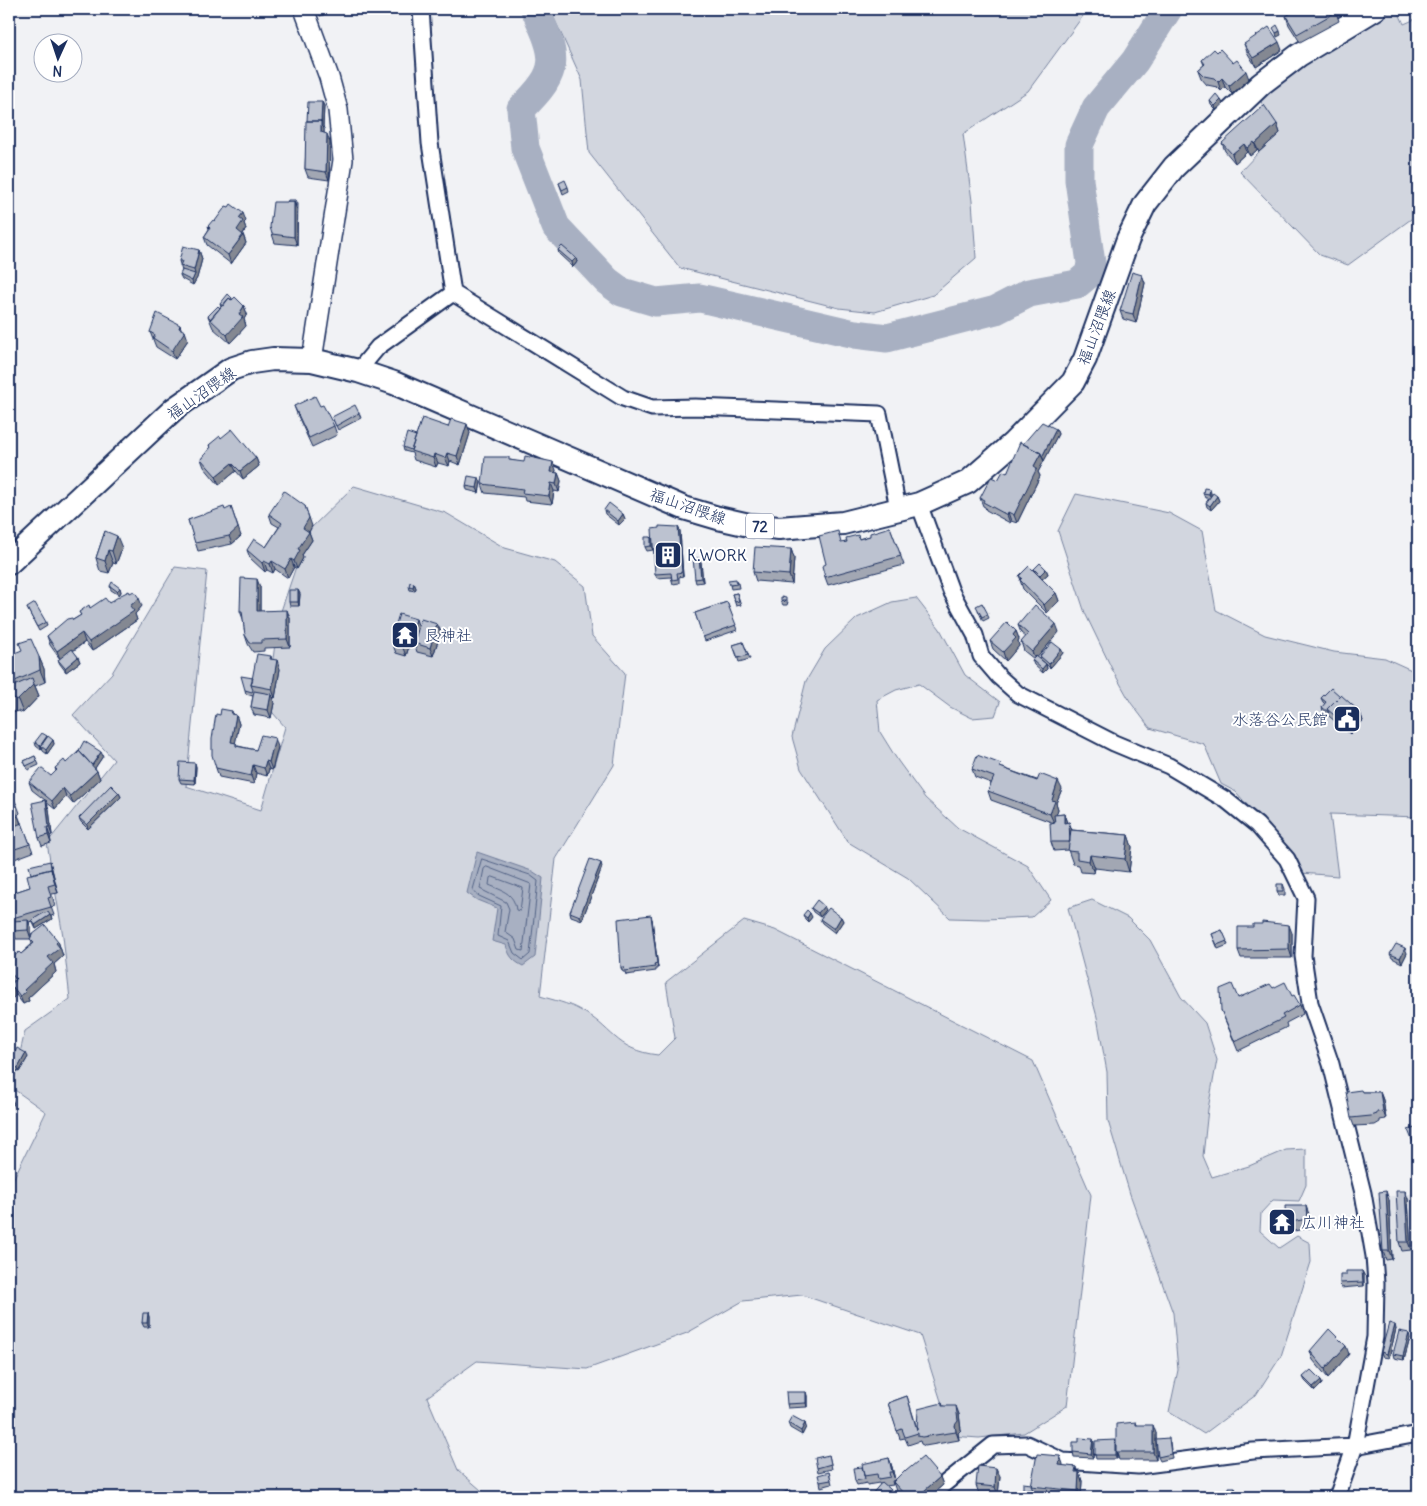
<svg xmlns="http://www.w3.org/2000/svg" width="1427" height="1506" viewBox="0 0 1427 1506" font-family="Delius,'Klee One',sans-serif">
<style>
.built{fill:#e1e4ea}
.green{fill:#d2d6df;stroke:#76829e}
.water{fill:#a8b0c2;stroke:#707c9a}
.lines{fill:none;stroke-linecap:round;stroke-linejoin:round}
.shore{stroke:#536386;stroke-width:1}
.river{stroke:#a8b0c2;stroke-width:29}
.minor-casing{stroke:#1b2f5e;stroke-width:19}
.tertiary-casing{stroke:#1b2f5e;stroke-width:22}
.primary-casing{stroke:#1b2f5e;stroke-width:26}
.minor{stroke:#fff;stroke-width:15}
.tertiary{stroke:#fff;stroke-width:19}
.primary{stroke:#fff;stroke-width:22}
.wall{fill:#a2a7b3;stroke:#1b2f5e}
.shaded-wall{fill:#848892;stroke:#1b2f5e}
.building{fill:#bcc2d0;stroke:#1b2f5e}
.labels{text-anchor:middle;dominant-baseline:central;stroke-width:4;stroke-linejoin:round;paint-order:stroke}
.shield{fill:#fff;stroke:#5f6d8e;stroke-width:1}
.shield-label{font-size:15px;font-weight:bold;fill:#1b2f5e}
.street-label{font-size:16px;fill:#1b2f5e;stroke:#fff}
.poi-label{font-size:16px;fill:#1b2f5e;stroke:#fff;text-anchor:start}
</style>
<rect width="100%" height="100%" fill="#f1f2f5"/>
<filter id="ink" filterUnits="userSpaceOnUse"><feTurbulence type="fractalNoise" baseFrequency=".02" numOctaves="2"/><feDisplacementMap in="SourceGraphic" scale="10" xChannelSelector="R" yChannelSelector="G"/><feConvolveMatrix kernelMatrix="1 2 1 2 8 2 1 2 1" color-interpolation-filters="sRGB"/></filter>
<g filter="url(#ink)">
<path class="built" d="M1418 1193V1348L1412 1338 1385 1323 1376 1198Z"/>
<path class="green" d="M550 9H1088L1028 91 963 134 972 201 976 258 933 295 875 312 839 308 680 268 589 153 582 80Z
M1387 9H1397L1404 24 1418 18V214L1348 265 1320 255 1240 172 1276 134 1258 95 1340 36Z
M354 486 446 513 505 548 555 562 585 586 592 636 625 673 614 765 556 859 540 996C553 1000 568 1003 580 1010 613 1027 614 1050 658 1055L675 1038 666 982 744 921 775 930 1033 1061 1091 1195 1067 1406 1024 1433 979 1438 952 1436 920 1335 802 1295 743 1301 687 1333 587 1369 477 1361 427 1397 458 1470 489 1497H9V1188L46 1112 12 1088 25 1031 70 999 63 936 47 843 114 760 73 715 112 673 175 567 207 571 186 786 261 810 285 727 267 706 278 620 308 531Z
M1076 494 1169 513 1202 531 1216 610 1265 635 1334 652 1385 658 1418 673V817L1330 814 1338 876 1301 873 1293 858 1236 792 1221 784 1204 744 1150 728 1131 703 1112 669 1085 613 1058 531Z
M916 598 940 629 965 675 1000 702 995 716 972 718 950 707 919 684 896 690 877 700 880 732 898 761 925 798 958 828 1028 866 1051 900 1032 917 985 919 950 918 908 878 848 842 801 769 792 737 806 681 825 649 857 618 892 602Z
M1092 900 1128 918 1150 940 1181 997 1205 1023 1217 1060 1208 1109 1203 1156 1212 1177 1249 1166 1286 1150 1306 1149V1185L1299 1201 1273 1200 1261 1213 1260 1231 1279 1248 1297 1236 1310 1243 1311 1262 1281 1356 1256 1395 1204 1434 1169 1412 1178 1370 1173 1313 1130 1194 1108 1121 1107 1072 1097 1017 1068 908Z"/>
<path class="water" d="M477 852 532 871 543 878 535 957 523 966C513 961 509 956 506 945L492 941 497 908 477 900 467 893Z"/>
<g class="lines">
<path class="shore" d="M482 859 530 875 538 881 530 954 523 960 514 953 509 941 498 936 501 906 479 896 473 891Z
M487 867 531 884 523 951 519 950 515 939 505 932 509 909 506 902 480 889 484 869Z
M493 877 523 888 520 911 516 910C514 893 503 891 489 885L490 878Z"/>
<path class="river" d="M535 9C557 58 562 69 521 109L525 148 556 227 607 281 622 292 656 302 700 298 855 334 887 338 996 310 1029 293 1077 284 1089 274 1091 263 1079 180V145L1096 108 1135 61 1168 9"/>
<g class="minor-casing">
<path id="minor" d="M421 9 430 143 453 293 623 398 652 408 695 407 879 414 898 508
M358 371 378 347 453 293
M919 504 951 591 975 635 981 656 999 677 1018 694 1114 743 1169 766 1226 800 1257 825 1287 859 1306 898 1303 956 1310 1003 1331 1064 1363 1193 1374 1256 1376 1283 1375 1337 1362 1408 1355 1446 1337 1497
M928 1497 993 1445 1027 1444 1063 1461 1138 1466 1253 1451 1355 1446 1418 1434"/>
</g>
<g class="tertiary-casing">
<path id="tertiary" d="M304 9 329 77 338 110 343 160 312 360"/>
</g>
<g class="primary-casing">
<path id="primary" d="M9 563 174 409 231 369 252 362 273 359 312 360 358 371 394 383 684 508 718 518 749 525 779 528 843 523 919 504 968 482 1013 443 1073 382 1085 359 1128 239 1145 204 1174 167 1261 84 1299 55 1375 9"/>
</g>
<use href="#minor" class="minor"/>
<use href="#tertiary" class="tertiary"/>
<use href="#primary" class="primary"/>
</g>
<path class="wall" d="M317 9H325L326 14 320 16Z
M1336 12 1339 21 1300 42 1289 25 1286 16Z
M1244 44 1282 50 1256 67 1247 52Z
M1217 52 1233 63 1249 79 1232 94 1225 87 1221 91 1217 87 1207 85 1201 78 1198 70 1204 65 1202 60Z
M1221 100 1223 104 1216 110 1211 105 1210 101Z
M322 102 324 106 323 126 324 129V133L330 142 329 180 308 177 305 169 307 121Z
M1277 124 1280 133 1259 152 1257 150 1250 156 1247 152 1235 163 1225 151 1222 143Z
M559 183 568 187 569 191 563 194Z
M296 200 298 204 297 245 275 243 272 234 287 202Z
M215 221H246L244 223 246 229 243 234 246 243 231 264 207 245 204 237 209 229 208 226Z
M199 250 202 259 197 278 193 285 182 279 180 275 182 271 179 261Z
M558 250 576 258 577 262 573 267 559 254Z
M1142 275 1145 283 1136 323 1123 319 1120 311Z
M233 299 244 306 247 314 244 319 246 326 230 343 213 328 208 316 221 307 220 304Z
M181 329 188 340 175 359 156 347 150 332Z
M294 406H320L334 426 337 435 312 447 297 414Z
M359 413 361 418 338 430 332 417Z
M448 427 470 433 460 465 450 461 449 466 438 463 436 467 414 460 412 453 404 451 403 447 416 436Z
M1056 429 1058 434 1038 472 1040 476 1017 523 1011 521 1010 523 986 510 985 507 983 506 980 498 1007 473 1023 444Z
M221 438 256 458 259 466 243 479 236 471 219 485 204 467 201 459 210 448 209 445Z
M510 460 556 470 555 473H558L561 481 559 492 554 491 552 504 525 501 524 497 485 493 482 484Z
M481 482 479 493 467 490 466 486Z
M1203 493H1211V496H1217L1219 501 1211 510 1207 507 1206 503 1209 498H1205Z
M225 510 241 536 232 544 198 551 188 520Z
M604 510 623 514 625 519 619 525 605 514Z
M269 514 312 526 309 532 312 540 302 555 303 558 297 569 294 567 288 578 275 569 273 573 267 570 265 572 250 558 247 550 266 547 279 527 272 523Z
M678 527 680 531 683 576 679 577V583L673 584 671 577 657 578 655 574Z
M890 527 904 565 828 585 825 577 826 564 842 543 870 536Z
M105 531 122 548 116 564 113 563 109 573 100 571 96 558Z
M651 537 653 541V550L647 551 645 547Z
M791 549 794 558 792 584 756 581 753 572Z
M701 562 703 582 696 583 695 579Z
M1034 569H1046L1048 574 1042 579 1056 593 1059 601 1047 613 1023 589 1020 580H1021L1019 576 1035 572Z
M414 583 416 588 415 591 410 590 409 586Z
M738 583 739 588 731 589 730 585Z
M110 586 120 588 121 592 119 595 111 590Z
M260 587V611L290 618V647L264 648V651L253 652 248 644 245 635 243 619 240 611Z
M298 590 300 594 299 606H290L289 602Z
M737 593 741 605 736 606 732 594Z
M781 601 788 602 787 605H783Z
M727 602 737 630 705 641 695 613Z
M109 603 142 606 135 614 137 620 92 651 85 642 73 651 78 657 80 662 66 672 60 664 58 660 60 659 50 645 47 636 81 615 79 612 90 608Z
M982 603 989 618 983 621 978 610Z
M27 608 46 622 47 626 39 631Z
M437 624 441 632 433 656 417 652 414 643 415 641 411 640 406 656 396 653 393 645 397 633 395 627H419Z
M1018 625 1059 632 1037 657 1046 664 1047 669 1043 673 1034 665 1032 660 1034 659 1024 651 1021 642 1026 637 1021 633Z
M1016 631 1019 639 1018 641 1019 646 1006 661 993 649 990 641Z
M743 642 750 659 739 662 733 645Z
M1061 649 1063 653 1050 668 1041 660 1040 656Z
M12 654 39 657 44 669 45 682 35 686 39 696 23 713 18 711 13 713 9 701V688L16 685 9 666 16 663Z
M271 656 272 660 280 669 275 698 272 697 274 703 271 718 254 715 251 707 253 696 246 694 245 690 253 678Z
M1340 696 1360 712 1363 721 1350 734 1323 711 1322 707 1325 704 1323 702 1321 698Z
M232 711 233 715H236L239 724 235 743H236L238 746 256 750 278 747 272 770 269 769 267 776 256 773 254 784 219 777 216 768 220 715Z
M47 736V738L53 740 54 744 47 754 43 751 42 748 41 750 36 746 35 742Z
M35 756 39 765 28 770 24 761Z
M103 756 95 768 97 771 100 779 73 804 66 796 55 809 46 802 49 809 52 835 50 836 51 843 42 846 39 838 45 800 32 790 29 782 51 776 56 771 55 768 66 763Z
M195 763 196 767 195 784 181 783 179 779Z
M1003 768 1062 789 1056 803 1058 809 1056 815 1064 814 1067 823 1069 822 1072 830 1128 835 1132 847 1129 872 1095 868 1094 873 1081 872 1079 865 1073 864 1068 850 1054 851 1051 842 1055 823V819L1054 823 991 800 988 791 991 783 975 777 972 769Z
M9 791 17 805 20 813 18 815 21 823H22L33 852 9 861Z
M119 793 121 797 88 829 81 822 79 818Z
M51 865 58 893 52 894 55 906 51 907 54 915 51 916 52 919 36 929 32 921 29 922 31 928V937L58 941 63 956 54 964 56 972 28 998 29 1001 23 1004 16 995 9 1002V978L11 985 14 982 9 975V967L12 964 10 960 21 954 32 944 31 939H16L13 931V927H10L9 923V894L30 887 31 874Z
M602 867 582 920 571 916 570 912Z
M1283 884 1285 889V895H1279L1277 891Z
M811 908 826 910 820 917 813 912Z
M803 915 812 917 808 922 805 919Z
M841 917 843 921 835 933 822 923 820 919Z
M652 919 658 968H656V971L626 975 625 972H623L621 968Z
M1222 930 1228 945 1218 949 1212 934Z
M1292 933V958H1241L1238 950Z
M1407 953 1402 963 1392 958 1390 954Z
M1273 988 1292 996 1300 1005 1303 1014 1286 1023 1287 1027 1238 1051 1221 1010 1238 998Z
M28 1057 19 1072 10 1068 9 1064Z
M1362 1092H1380L1383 1100 1386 1119 1380 1120V1122L1375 1125 1354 1126 1351 1118Z
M1418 1127V1151H1416L1413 1142Z
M1405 1191 1408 1199 1411 1250 1402 1251 1399 1242Z
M1389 1200 1392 1259 1386 1260 1383 1251Z
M1309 1214 1310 1228 1289 1232 1286 1223Z
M1362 1271 1364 1275V1286L1341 1288 1340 1283 1346 1275Z
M148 1313 149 1317V1327H144L142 1323Z
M1396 1329 1389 1358 1383 1357 1381 1352Z
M1410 1338 1404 1360 1394 1358 1393 1354Z
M1310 1351 1349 1354 1328 1378 1313 1360Z
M1303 1377 1321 1380 1322 1384 1315 1391 1305 1381Z
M806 1392 807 1396V1407L788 1408 787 1404Z
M907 1396 917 1428 942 1403 943 1406 959 1414 961 1430 958 1433 959 1440 925 1446 921 1444 920 1441 908 1445 905 1438 900 1439 888 1403Z
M1136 1422 1137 1425 1156 1433V1460H1119L1117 1453V1459H1096L1095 1455 1116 1443Z
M788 1423H805L806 1427 802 1435 790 1428Z
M1170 1442 1172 1458 1160 1461 1158 1457Z
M1094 1443 1093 1458 1074 1457 1073 1452Z
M829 1455 832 1469 818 1472 817 1468Z
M1060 1456 1063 1466 1076 1467 1077 1472H1079L1082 1481 1081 1497H1063L1024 1494 1023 1490 1032 1484Z
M889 1458 892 1467 895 1480 892 1481 893 1485 886 1486 899 1497H873L872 1494 880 1485 879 1483 867 1485V1483L857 1485 855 1481 862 1467Z
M906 1471 940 1477 943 1485 929 1497H902L896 1491 893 1482Z
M829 1472 832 1484 821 1487 820 1482Z
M1000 1476 998 1495 979 1494 976 1485Z
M1235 1487 1236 1492V1497H1230L1229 1494Z
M790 1490 792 1497H773Z"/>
<path class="shaded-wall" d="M1280 31 1281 35 1277 37 1276 33Z
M1279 42 1282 50 1256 67 1253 58Z
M1246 71 1249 79 1232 94 1229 86Z
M1222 78 1225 87 1221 91 1218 82Z
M1221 100 1223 104 1216 110 1215 106Z
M322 102 324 106 323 126 324 129V140L321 132Z
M1277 124 1280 133 1259 152 1255 144Z
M327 134 330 142 329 180 326 172Z
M1254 142 1257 150 1250 156 1247 148Z
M1244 144 1247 152 1235 163 1232 154Z
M294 202 297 210V245L294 237Z
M243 213 246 221 244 223 246 229 240 238 237 230 239 218Z
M243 235 246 243 231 264 228 255Z
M199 250 202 259 197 278 193 285 192 281 195 274 194 270Z
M576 258 577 262 573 267 572 262Z
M1142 275 1145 283 1136 323 1133 314Z
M244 306 247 314 244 319 246 326 230 343 227 335Z
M180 325 183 334 185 331 188 340 175 359 172 351Z
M467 424 470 433 460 465 457 456Z
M1056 429 1058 434 1044 461 1042 457Z
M447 453 450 461 449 466 445 458Z
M1041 453 1044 461 1038 472 1040 476 1017 523 1014 515 1034 466Z
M434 454 438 463 436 467 433 458Z
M256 458 259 466 243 479 240 471Z
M553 462 556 470 554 480 551 472Z
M232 463 236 471 219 485 216 476Z
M558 473 561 481 559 492 556 484Z
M479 478 481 482 479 493 477 488Z
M551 483 554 491 552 504 549 496Z
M1210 489 1211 493V498L1209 494Z
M1217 496 1219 501 1211 510 1210 506Z
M305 506 312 526 309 532 312 540 302 555 303 558 297 569 294 561 303 528Z
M231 507 241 536 232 544 229 536Z
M1008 512 1011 521 1010 523 1007 515Z
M623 514 625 519 619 525 618 521Z
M678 527 680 531 683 576 682 572Z
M117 536 122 548 116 564 112 551Z
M651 537 653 541V550L651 546Z
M791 549 794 558 792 584 789 575Z
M108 550 113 563 109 573 105 561Z
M699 558 701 562 703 582 701 578Z
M291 559 294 567 288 578 285 569Z
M264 561 267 570 265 572 262 563Z
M272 561 275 569 273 573 270 564Z
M1046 569 1048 574 1041 580 1040 575Z
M257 579 260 587V619L257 611Z
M414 583 416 588 415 591 413 587Z
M120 588 121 592 119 595 117 591Z
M298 590 300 594 299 606 298 602Z
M1056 593 1059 601 1047 613 1044 605Z
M139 598 142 606 135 614 137 620 92 651 89 642 130 606Z
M287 610 290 618V647L287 639Z
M416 619 419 628 415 641 412 633Z
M437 624 441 632 433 656 430 648Z
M1056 624 1059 632 1035 660 1032 652Z
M1016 631 1019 639 1018 641 1019 646 1006 661 1003 652 1013 635Z
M408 632 411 640 406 656 403 648Z
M82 633 85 642 60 659 57 651Z
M1061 649 1063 653 1050 668 1049 664Z
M39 657 44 669 45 682 40 670Z
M78 657 80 662 66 672 65 668Z
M277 660 280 669 275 698 272 689Z
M1046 664 1047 669 1043 673 1042 669Z
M34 684 39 696 23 713 18 700Z
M271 694 274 703 271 718 268 710Z
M1360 712 1363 721 1350 734 1347 726Z
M236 715 239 724 234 750 231 742Z
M47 736 48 740 41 746 42 748 41 750 40 746Z
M275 738 278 747 272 770 269 762Z
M53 740 54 744 47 754 46 750Z
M101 752 103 756 93 771 91 767Z
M266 761 269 769 267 776 264 768Z
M195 763 196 767 195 784 194 780Z
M253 765 256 773 254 784 251 776Z
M97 771 100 779 73 804 70 796Z
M1058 781 1062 789 1056 803 1058 809 1054 823 1050 814 1052 800Z
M63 788 66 796 55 809 52 801Z
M119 793 121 797 88 829 87 825Z
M46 800 49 809 52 835 49 827Z
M1064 814 1067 823H1064Z
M18 816 21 824 12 831 9 823Z
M1069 822 1072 831 1070 842Z
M47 827 50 836 51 843 48 835Z
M1128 835 1132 847 1129 872 1125 859Z
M1090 855 1095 868 1094 873 1089 861Z
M50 861 58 893 51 869Z
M601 863 602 867 582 920 580 916Z
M824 906 826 910 820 917 818 913Z
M810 913 812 917 808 922 807 918Z
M50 915 52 919 36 929 35 925Z
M651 915 652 919 658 968 657 963Z
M841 917 843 921 835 933 834 929Z
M28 920 31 928V939L28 930Z
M1289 925 1292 933V958L1289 949Z
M58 941 63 956 54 964 56 972 28 998 29 1001 23 1004 20 996 24 990 48 957 56 943Z
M1405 948 1407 953 1402 963 1400 958Z
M9 978 11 989 13 987 16 995 9 1002Z
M26 1053 28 1057 19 1072 18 1068Z
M1380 1092 1383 1100 1386 1119 1383 1111Z
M11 1096 14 1104 9 1110V1098Z
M1386 1191 1389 1200 1392 1259 1389 1251Z
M1405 1191 1408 1199 1411 1250 1408 1242Z
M1306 1206 1309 1214 1310 1228 1307 1219Z
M1362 1271 1364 1275V1286L1363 1282Z
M148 1313 149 1317V1327L147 1323Z
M1395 1325 1396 1329 1389 1358 1387 1354Z
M1409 1333 1410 1338 1404 1360 1403 1356Z
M1346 1346 1349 1354 1328 1378 1325 1369Z
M1321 1380 1322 1384 1315 1391 1313 1387Z
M806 1392 807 1396V1407L806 1403Z
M956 1406 959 1414 961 1430 958 1433 959 1440 956 1432 955 1425Z
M805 1423 806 1427 802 1435 801 1431Z
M1153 1425 1156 1433V1460L1153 1452Z
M1093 1439 1094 1443 1093 1458 1091 1454Z
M1115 1440 1116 1445 1117 1459 1115 1455Z
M1060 1456 1063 1464 1062 1474 1059 1465Z
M889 1458 892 1467 895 1480 892 1472Z
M996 1468 1000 1476 998 1495 995 1487Z
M1079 1472 1082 1481 1081 1497H1080L1078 1491Z
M940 1477 943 1485 929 1497H917Z
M1235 1487 1236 1492V1497L1234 1495Z"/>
<path class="building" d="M1298 9H1334L1336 12 1297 34 1286 16Z
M1277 25 1280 31 1276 33 1273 28Z
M1269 27 1279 42 1253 58 1244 44Z
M1214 49 1217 52 1220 49 1233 63 1237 60 1246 71 1229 86 1222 78 1218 82 1214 78 1204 76 1198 70 1205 64 1202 60Z
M1216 94 1221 100 1215 106 1210 101Z
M308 102H322L321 122V121H307Z
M1264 105 1277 124 1255 144 1254 142 1247 148 1244 144 1232 154 1222 143Z
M306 121H321V132L327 134 326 172 305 169Z
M565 180 568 187 562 190 559 183Z
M288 200H296V206L294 202H287Z
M273 202H294V237L272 234 270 227Z
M231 204 243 213 239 218 243 221 237 230 243 235 228 255 204 237 210 228 208 226 213 220 215 221 226 206 229 207Z
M183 246 199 250 194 270 180 266 182 261H179Z
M562 246 576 258 572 262 558 250Z
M182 270 195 274 192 281 180 275Z
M1132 272 1142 275 1133 314 1120 311Z
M228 294 232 298 231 300 229 298 223 306 220 304Z
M235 297 244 306 239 314 243 317 227 335 210 319 229 298 232 300Z
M218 306 220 308 211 319 208 316Z
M157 313 180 325 179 328 185 331 172 351 153 338 155 335 150 332Z
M315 396 320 406 323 405 334 426 309 438 294 406Z
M355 405 359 413 336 426 332 417Z
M422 418 448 427 451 419 467 424 457 456 447 453 445 458 434 454 433 458 411 451Z
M1042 422 1056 429 1042 457 1041 453 1023 444Z
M232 429 256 458 240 471 232 463 216 476 201 459 211 447 209 445 220 436 221 438Z
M407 433 416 436 411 450 403 447Z
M1020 442 1041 453 1034 466 1037 468 1014 515 1008 512 1007 515 983 502 984 500 980 498 991 477 998 480 1003 471 1007 473Z
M525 456 553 462 551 472 558 473 556 484 551 483 549 496 522 493 523 489 482 484 485 457H509V460L524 462Z
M468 476 479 478 477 488 466 486Z
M1204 488 1210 489 1209 494 1203 493Z
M284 491 305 506 309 518 303 528 309 532 298 549 300 550 294 561 291 559 285 569 272 561 270 564 264 561 262 563 247 550 254 539 266 547 282 523 269 514Z
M1213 493 1217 496 1210 506 1206 503Z
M609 503 623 514 618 521 604 510Z
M224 507 225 510 231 507 238 528 229 536 195 543 188 520Z
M659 526 678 527 682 572 677 573 678 579 672 580 671 573 655 574 652 529 659 528Z
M890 527 901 556 825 577 822 566 826 564 819 536 838 531 841 543 847 542 846 538 858 535 859 539 870 536V533Z
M105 531 117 536 112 551 108 550 105 561 96 558Z
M645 537H651V546L645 547Z
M755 547 791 549 789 575 753 572Z
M693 558H699L701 578 695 579Z
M1040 563 1046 569 1040 575 1034 569Z
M1029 566 1056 593 1044 605 1020 580 1022 578 1019 576Z
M241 578 257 579V611L287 610V639L261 640V643H250L245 635 242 611H240Z
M736 579 737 584 730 585 728 580Z
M112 582 120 588 117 591 110 586Z
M410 582 414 583 413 587 409 586Z
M289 590H298V602H289Z
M129 591 130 593 134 591 139 598 130 606 134 611 89 642 82 633 57 651 47 636 67 619 72 618 73 620 81 615 79 612 89 605 90 608 105 598 109 603 121 595Z
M737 593 739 601 735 602 732 594Z
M781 597 786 598V601H781Z
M727 602 736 625 703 637 695 613Z
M35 603 46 622 37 627 27 608Z
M982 603 988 614 982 617 976 606Z
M1035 605 1056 624 1032 652 1021 642 1028 634 1018 625Z
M399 614 416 619 412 633 408 632 403 648 393 645 398 629 395 627Z
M421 619 437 624 430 648 414 643Z
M1007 622 1016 631 1013 635 1016 638 1003 652 990 641Z
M31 639 39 657 40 670 15 681 9 666 16 663 12 654 22 650 19 643Z
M743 642 748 655 738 658 733 645Z
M1052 642 1061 649 1049 664 1040 656Z
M72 649 78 657 65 668 58 660Z
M257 654 271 656 270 659 277 660 272 689 251 685Z
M1036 656 1046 664 1042 669 1032 660Z
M241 676 253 678 251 685 253 690 252 692 245 690Z
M32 678 34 684 18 700 13 698 9 700V688Z
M1331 688 1340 696 1327 709 1329 713 1322 707 1326 702 1321 698Z
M254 691 271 694 268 710 251 707Z
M1341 695 1360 712 1347 726 1327 709Z
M221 709 232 711 231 714 236 715 231 742 236 743V746L256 750 261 735 275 738 269 762 266 761 264 768 253 765 251 776 216 768 212 755V739L216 714 220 715Z
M42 733 47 736 40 746 35 742Z
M48 736 53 740 46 750 41 746Z
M84 741 101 752 92 765 79 751 77 754Z
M79 751 97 771 70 796 63 788 52 801 29 782 41 768 51 776 57 770 55 768 64 760 66 763Z
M977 755 1001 764 1000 767 1037 781 1040 774 1058 781 1052 800 1055 801 1050 814 988 791 994 777 972 769Z
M35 756 37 761 26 766 24 761Z
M180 762 195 763 194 780 179 779Z
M111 785 119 793 87 825 79 818Z
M9 791 17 805 13 807 18 816 9 823Z
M46 800 49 827H47L48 835 39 838 32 803Z
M1064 814V823L1069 822 1070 842H1051L1050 823H1055L1054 815Z
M11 822 12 827 22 823 30 844 9 851V823Z
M1071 830 1128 835 1125 859 1090 855 1089 861 1077 859V852L1068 851Z
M590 859 601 863 580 916 570 912Z
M50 861 52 873 51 869 31 874 29 866Z
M51 869 55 884 48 886 51 897 48 898 51 907 9 919V894L30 887 27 875Z
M1277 884H1283V891H1277Z
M817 900 824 906 818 913 811 908Z
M829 908 841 917 834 929 820 919Z
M807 910 810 913 807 918 803 915Z
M48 912 50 915 35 925 32 920 42 914Z
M651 915 657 963 654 964 655 967 625 971 624 967 621 968 618 919Z
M28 920V930L13 931 12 921Z
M1262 922 1289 925V949L1238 950V927H1253V924H1262Z
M45 925 58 941 56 943 60 948 48 957 53 963 24 990 26 992 20 996 13 987 9 991V982L10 986 16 979 9 971V967L13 963 10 960 19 952 21 954 34 943 30 939 32 935Z
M1222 930 1227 941 1217 945 1212 934Z
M1396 944 1405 948 1400 958 1390 954Z
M1285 982 1292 996 1294 995 1300 1005 1282 1015 1284 1018 1235 1042 1221 1010 1220 989 1232 984 1238 998 1270 984 1273 988Z
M17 1048 26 1053 18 1068 9 1064Z
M1361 1090 1362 1092H1380L1383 1111 1377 1112V1114L1371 1116 1351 1118 1346 1092Z
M1418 1127V1142H1413L1408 1130Z
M1386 1191 1389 1251H1383L1379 1192Z
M1396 1191H1405L1408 1242H1399Z
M1416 1194H1418V1223Z
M1285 1206H1306L1307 1219 1286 1223Z
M1346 1271H1362L1363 1282 1340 1283V1275H1346Z
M143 1313H148L147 1323H142Z
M1389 1323 1395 1325 1387 1354 1381 1352Z
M1329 1329 1346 1346 1325 1369 1310 1351Z
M1399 1331 1409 1333 1403 1356 1393 1354Z
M1311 1370 1321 1380 1313 1387 1303 1377Z
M786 1392H806V1403L787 1404Z
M907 1396 917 1430 918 1409 942 1403V1406H956L958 1421 955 1425 956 1432 922 1437 918 1436V1433L905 1437 902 1429 897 1431 888 1403Z
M792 1416 805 1423 801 1431 788 1423Z
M1417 1421H1418V1429L1415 1428Z
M1136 1422V1425H1153V1452H1116V1424Z
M1079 1438 1093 1439 1091 1454 1073 1452V1442H1079Z
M1169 1438 1171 1454 1158 1457 1156 1439Z
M1115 1440V1455H1095V1441Z
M1037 1454 1060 1456 1059 1465 1076 1467 1075 1472H1079L1078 1491 1031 1486Z
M829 1455 831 1464 817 1468 815 1458Z
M923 1457 940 1477 917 1497H907L893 1482 905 1470 906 1471Z
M889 1458 892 1472H889L890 1477 878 1479 877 1474 864 1476 862 1464Z
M978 1466 996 1468 995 1487 976 1485Z
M862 1467 865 1479 855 1481 853 1468Z
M829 1472 831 1480 820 1482 818 1475Z
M882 1482 899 1497H876L872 1494Z
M1023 1483 1032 1484 1031 1486 1033 1490H1023Z
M1229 1487H1235L1234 1495 1229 1494Z
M790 1490 791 1493 781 1497H773Z"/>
</g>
<defs>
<g id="building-square" transform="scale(1.4375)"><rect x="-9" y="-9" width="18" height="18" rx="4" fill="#1b2f5e" stroke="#fff"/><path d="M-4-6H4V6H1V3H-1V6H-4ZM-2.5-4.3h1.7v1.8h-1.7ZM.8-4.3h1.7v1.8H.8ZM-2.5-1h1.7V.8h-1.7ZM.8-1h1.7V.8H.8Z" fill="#fff"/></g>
<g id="temple-square" transform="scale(1.4375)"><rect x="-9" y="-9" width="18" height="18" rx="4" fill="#1b2f5e" stroke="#fff"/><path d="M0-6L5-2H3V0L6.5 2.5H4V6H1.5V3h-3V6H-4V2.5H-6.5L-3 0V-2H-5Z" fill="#fff"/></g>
<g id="civic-square" transform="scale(1.4375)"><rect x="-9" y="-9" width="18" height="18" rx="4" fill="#1b2f5e" stroke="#fff"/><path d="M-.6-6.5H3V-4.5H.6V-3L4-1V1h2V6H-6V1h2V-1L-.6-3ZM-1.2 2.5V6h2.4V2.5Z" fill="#fff"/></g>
</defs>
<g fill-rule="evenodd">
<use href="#building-square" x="668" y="555"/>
<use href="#temple-square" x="405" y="635"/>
<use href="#civic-square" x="1347" y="719"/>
<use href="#temple-square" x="1282" y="1222"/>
</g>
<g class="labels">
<rect class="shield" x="746" y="513.5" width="28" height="25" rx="4"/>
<g class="shield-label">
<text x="760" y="526">72</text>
</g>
<g class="street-label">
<text transform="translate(1096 327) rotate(-69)">福山沼隈線</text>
<text transform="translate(201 393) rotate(-35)">福山沼隈線</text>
<text transform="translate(688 506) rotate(19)">福山沼隈線</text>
</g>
<g class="poi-label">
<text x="687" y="555">K.WORK</text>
<text x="424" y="635">艮神社</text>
<text x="1328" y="719" text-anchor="end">水落谷公民館</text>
<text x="1301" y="1222">広川神社</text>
</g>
</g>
<rect width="1427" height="1506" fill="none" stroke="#fff" stroke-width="30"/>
<rect x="15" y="15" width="1397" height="1476" fill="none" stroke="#1b2f5e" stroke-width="2" filter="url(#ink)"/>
<g transform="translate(58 58) rotate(183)"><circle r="24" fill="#ffffff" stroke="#a4acbf"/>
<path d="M0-4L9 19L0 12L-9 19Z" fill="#1b2f5e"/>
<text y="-8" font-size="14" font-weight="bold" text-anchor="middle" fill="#1b2f5e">N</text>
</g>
</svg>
